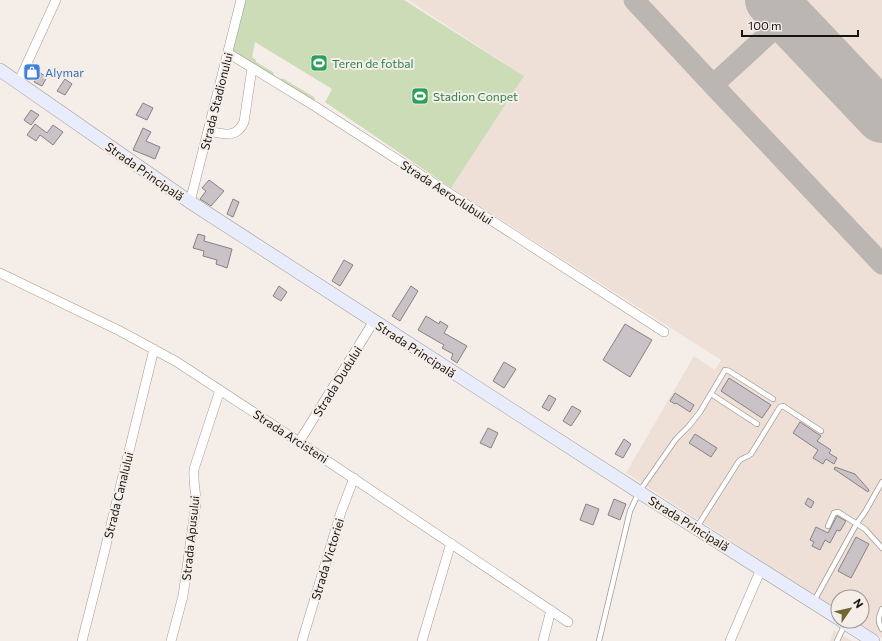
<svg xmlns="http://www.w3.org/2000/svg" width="882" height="641" viewBox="0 0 882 641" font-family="Commissioner,sans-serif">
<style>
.built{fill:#eee0d7}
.green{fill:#cbdcb7}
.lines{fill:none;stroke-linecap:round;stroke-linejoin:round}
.taxiway{stroke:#bcb6b2;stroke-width:21}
.runway{stroke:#bcb6b2;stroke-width:52}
.building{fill:#c9c3c8;stroke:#878186}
.service-casing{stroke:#a29b97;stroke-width:6}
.minor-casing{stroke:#a29b97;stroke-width:10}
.secondary-casing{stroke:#a29b97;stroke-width:14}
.service{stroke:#fff;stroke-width:4.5}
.minor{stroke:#fff;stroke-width:9}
.secondary{stroke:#e9edfb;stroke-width:13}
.labels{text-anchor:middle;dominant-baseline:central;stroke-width:4;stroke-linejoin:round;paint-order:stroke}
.leisure-label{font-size:12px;fill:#27864d;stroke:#f4ede8;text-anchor:start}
.shop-label{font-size:12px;fill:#366cbe;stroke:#f4ede8;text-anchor:start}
.street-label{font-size:12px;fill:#171513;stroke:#f4ede8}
</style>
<rect width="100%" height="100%" fill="#f4ede8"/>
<path class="built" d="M408 0H882V638L856 621H862V597H838V610L626 473 694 356 715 370 721 360 451 188 524 76Z
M834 630 852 641H830Z"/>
<path class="green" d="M243 0H404L524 76 451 188 325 102 332 89 255 42 252 57 256 60V62L273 72 274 75 272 78 238 60 231 48Z
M282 78 314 97 315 100 313 102 280 81Z"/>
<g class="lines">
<path class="taxiway" d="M634 0 713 85 882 264
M713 85 787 17"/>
<path class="runway" d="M771 0 882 117"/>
</g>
<path class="building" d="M40 73 47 77 42 86 34 82Z
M65 79 72 84 65 95 57 91Z
M143 103 153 108 147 120 136 115Z
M31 110 39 115 31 125 24 120Z
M35 124 47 133 53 125 63 132 53 145 40 135 36 141 27 135Z
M143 128 151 132 146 141 160 147 155 159 133 150Z
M209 180 224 191 211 206 200 199 206 191 202 188Z
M233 199 239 202 233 217 227 214Z
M198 234 205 236 204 241 232 249 227 268 216 264 217 260 203 256 204 251 193 248Z
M344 260 353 265 340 286 332 281Z
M279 286 287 292 281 301 273 296Z
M411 286 418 291 400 321 392 316Z
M426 316 439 324 440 321 448 326 444 333 467 346 457 363 451 359 453 354 442 348 444 345 418 330Z
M625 324 652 340 630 377 603 360Z
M504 362 516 369 504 388 493 381Z
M729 378 771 405 762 418 721 391Z
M675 393 694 405 690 412 676 403 675 404 670 401Z
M549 395 556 399 549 411 542 407Z
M572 406 581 411 571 426 563 421Z
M800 422 821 436 817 441 831 450 829 453 837 458 834 464 826 459 823 464 813 458 818 450 793 433Z
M488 428 498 433 491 448 480 443Z
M695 434 717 448 711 457 689 443Z
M624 439 631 444 623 458 615 454Z
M835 467 855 474 869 490 868 492 834 469Z
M808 498 814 502 811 508 805 504Z
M614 499 626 504 620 520 608 515Z
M586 504 599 509 593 525 580 520Z
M837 516 846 521 840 531 837 530 830 543 825 540 820 550 812 546 814 542 810 540 816 527 828 533Z
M856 537 869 544 851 578 838 571Z"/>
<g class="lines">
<g class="service-casing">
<path id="service" d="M711 394 757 424
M828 526 834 513 838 512 865 529 882 548
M697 527 739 461C743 457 747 458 751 454L780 407 783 406 821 431
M814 601 857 523 865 512 882 482
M882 609C879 616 877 622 882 629
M599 641 630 511 639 492 676 439 689 426 700 412 725 370H726L729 371 773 399
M837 641 845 624"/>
</g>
<g class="minor-casing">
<path id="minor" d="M228 53 316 107 664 332
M18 83 56 0
M208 131C224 134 236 139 244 122L252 68
M190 202 241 0
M0 273 120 331 177 362 299 442 568 622
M299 442 374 321
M82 641 98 578 154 349
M171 641 183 596 196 503C196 492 193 481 194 469L220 390
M302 641 341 512 354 478
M422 641 451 543
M543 641 551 610
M730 641 761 569"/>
</g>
<g class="secondary-casing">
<path id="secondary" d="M0 70 190 202 374 321 639 492 838 618
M842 621 873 641"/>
</g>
<use href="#service" class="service"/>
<use href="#minor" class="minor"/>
<use href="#secondary" class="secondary"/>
</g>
<defs>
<g id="stadium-square" transform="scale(0.9)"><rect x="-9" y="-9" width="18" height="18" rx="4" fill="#2e9e5b" stroke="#f4ede8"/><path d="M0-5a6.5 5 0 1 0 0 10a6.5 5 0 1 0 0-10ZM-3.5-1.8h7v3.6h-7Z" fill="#fff"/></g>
<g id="shop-square" transform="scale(0.9)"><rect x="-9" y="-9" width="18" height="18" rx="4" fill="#3f7fe0" stroke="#f4ede8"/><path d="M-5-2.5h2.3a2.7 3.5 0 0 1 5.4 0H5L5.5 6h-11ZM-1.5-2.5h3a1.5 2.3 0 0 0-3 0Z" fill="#fff"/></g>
</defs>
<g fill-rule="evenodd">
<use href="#stadium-square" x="319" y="63"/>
<use href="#shop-square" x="32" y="72"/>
<use href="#stadium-square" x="420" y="96"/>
</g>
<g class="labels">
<g class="leisure-label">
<text x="332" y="63">Teren de fotbal</text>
<text x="433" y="96">Stadion Conpet</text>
</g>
<g class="shop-label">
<text x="45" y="72">Alymar</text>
</g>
<g class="street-label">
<text transform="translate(216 101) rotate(-76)">Strada Stadionului</text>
<text transform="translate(145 171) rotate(35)">Strada Principală</text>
<text transform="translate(447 192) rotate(33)">Strada Aeroclubului</text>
<text transform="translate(416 349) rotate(33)">Strada Principală</text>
<text transform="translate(337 381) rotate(-58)">Strada Dudului</text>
<text transform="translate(291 436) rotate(33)">Strada Arcisteni</text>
<text transform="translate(118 495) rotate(-76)">Strada Canalului</text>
<text transform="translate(689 523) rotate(32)">Strada Principală</text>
<text transform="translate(190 538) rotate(-84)">Strada Apusului</text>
<text transform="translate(327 559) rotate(-73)">Strada Victoriei</text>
</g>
</g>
<g transform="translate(850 609) rotate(56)"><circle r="19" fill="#f4ede8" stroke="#9c9793"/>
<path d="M0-3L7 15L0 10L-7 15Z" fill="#726532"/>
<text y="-6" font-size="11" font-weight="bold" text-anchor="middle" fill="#171513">N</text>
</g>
<path d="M742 30v6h116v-6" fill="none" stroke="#171513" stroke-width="2"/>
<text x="748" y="30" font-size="12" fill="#171513" stroke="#f4ede8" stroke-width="3" paint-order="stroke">100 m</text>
</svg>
